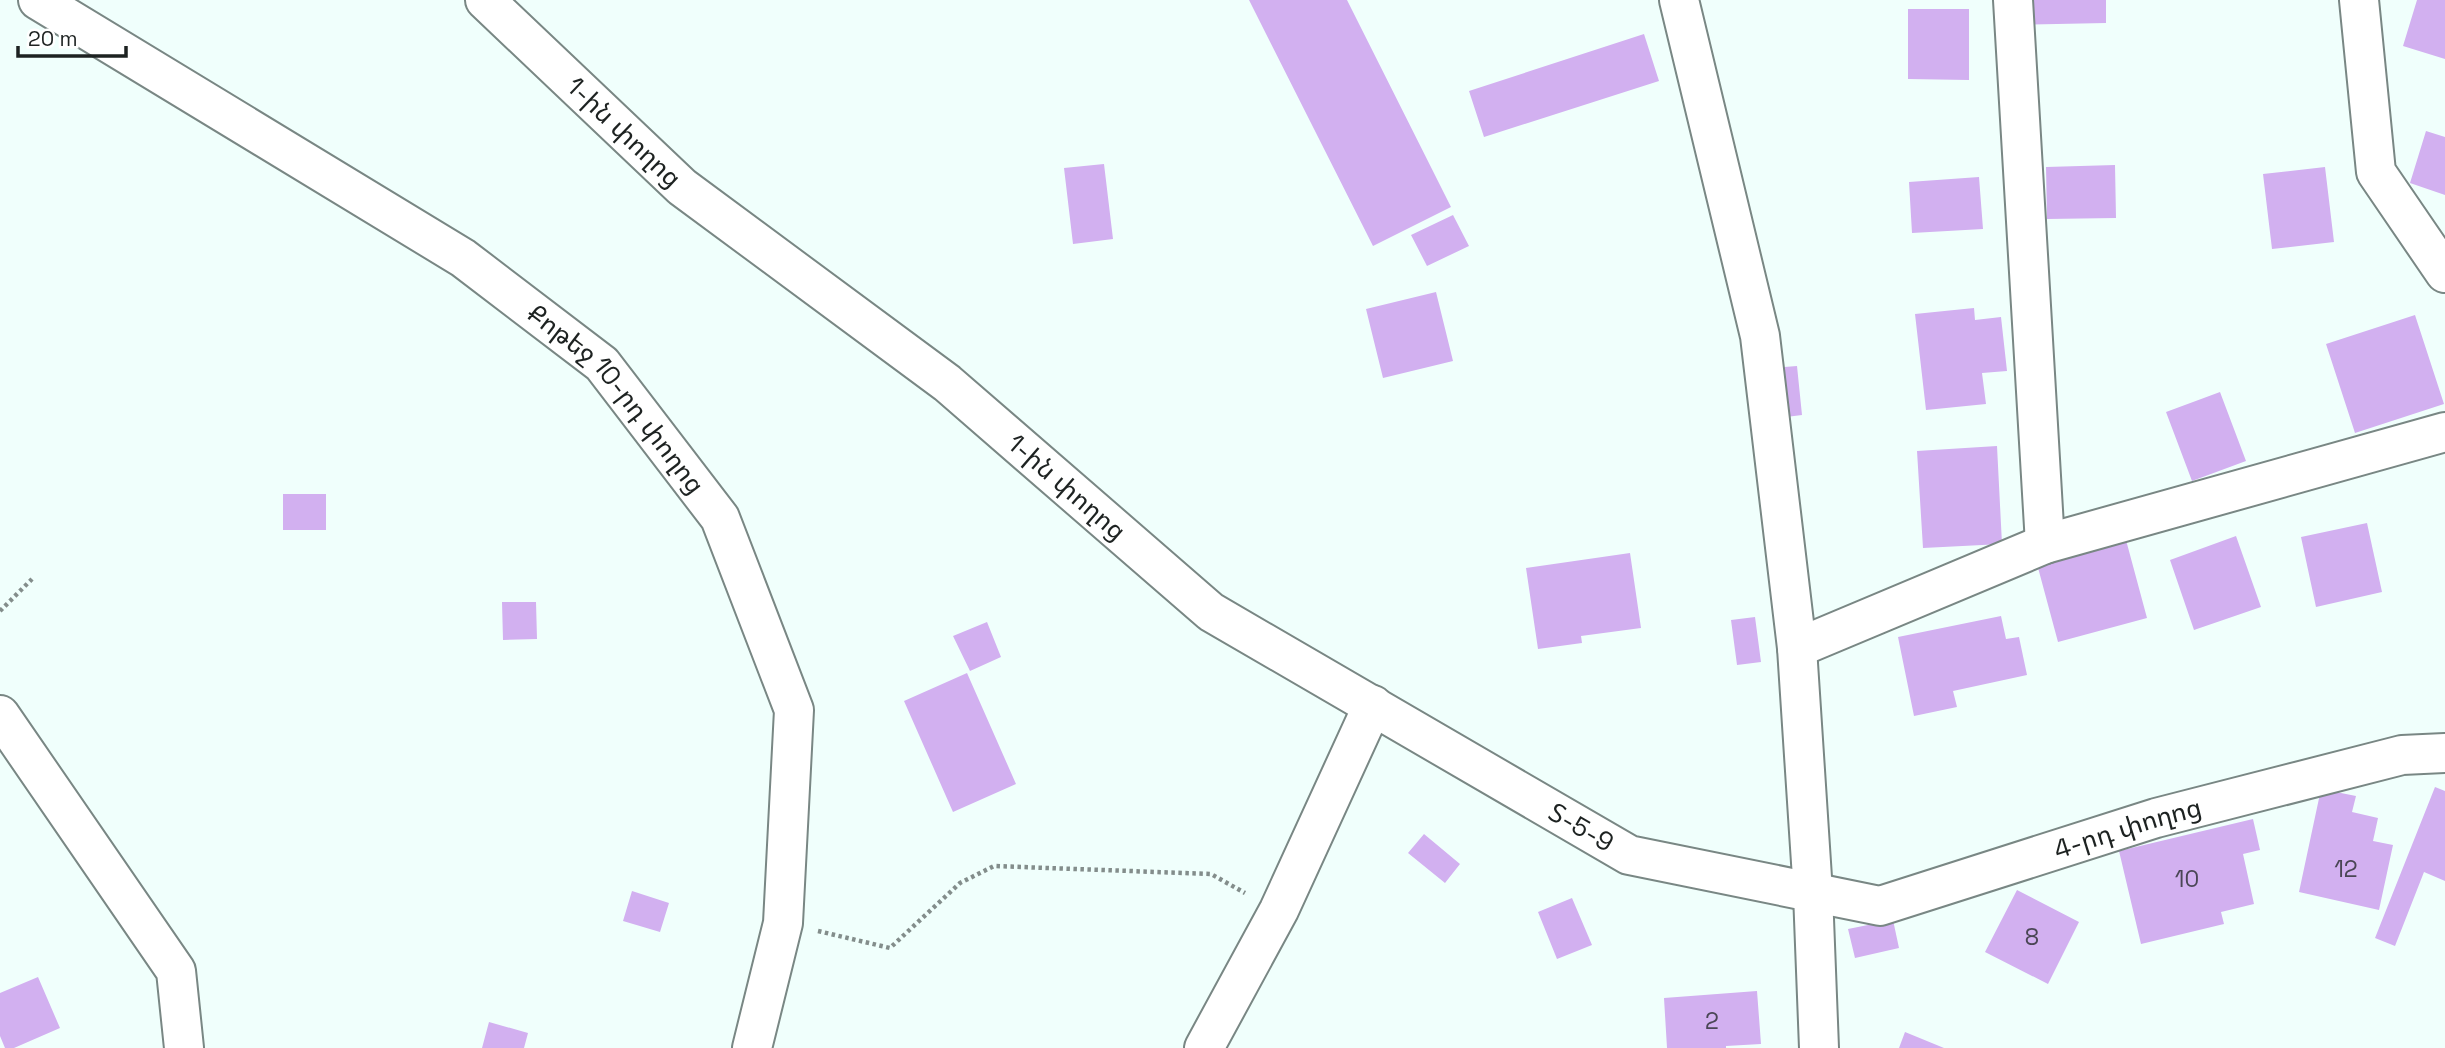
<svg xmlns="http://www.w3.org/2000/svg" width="2445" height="1048" viewBox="0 0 2445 1048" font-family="'Space Grotesk','Noto Sans Armenian',sans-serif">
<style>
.building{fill:#d2b0f0}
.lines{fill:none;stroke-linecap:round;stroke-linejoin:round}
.minor-casing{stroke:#798784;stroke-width:42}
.tertiary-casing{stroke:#798784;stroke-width:42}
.path{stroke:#838d8b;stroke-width:4.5;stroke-dasharray:3.5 3.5;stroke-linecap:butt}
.minor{stroke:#fff;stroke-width:38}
.tertiary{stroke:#fff;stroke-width:38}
.labels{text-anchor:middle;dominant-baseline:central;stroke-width:5;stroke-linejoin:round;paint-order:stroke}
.number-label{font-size:23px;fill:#4a4655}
.street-label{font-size:26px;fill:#1d2221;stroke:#fff}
</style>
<rect width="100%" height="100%" fill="#f0fffc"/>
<path class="building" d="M1249 0H1347L1451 207 1373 246Z
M2014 0H2106V23L2014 25Z
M2417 0H2445V59L2403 46Z
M1908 9H1969V80L1908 79Z
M1644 34 1659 81 1484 137 1469 91Z
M2426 131 2445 137V195L2410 183Z
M1104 164 1113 239 1073 244 1064 168Z
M2115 165 2116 218 2047 219 2046 167Z
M2325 167 2334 242 2272 249 2263 174Z
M1979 177 1983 229 1912 233 1909 182Z
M1453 215 1469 246 1427 266 1411 235Z
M1436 292 1453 361 1383 378 1366 309Z
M1974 308 1975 320 2001 317 2007 371 1982 373 1986 404 1926 410 1915 314Z
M2415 315 2444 404 2355 433 2326 344Z
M1797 366 1802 415 1777 418 1773 368Z
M2220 392 2246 461 2192 481 2166 412Z
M1997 446 2002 544 1923 548 1917 451Z
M283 494H326V530H283Z
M2367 523 2382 592 2316 607 2301 537Z
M2236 536 2261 607 2194 630 2170 560Z
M2126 540 2147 618 2058 642 2037 564Z
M1630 553 1641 628 1581 636 1582 643 1538 649 1526 568Z
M502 602H536L537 639 503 640Z
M2001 616 2006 639 2019 637 2027 675 1953 691 1957 707 1914 716 1898 637Z
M1755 617 1761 662 1737 665 1731 620Z
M987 622 1001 657 970 671 953 636Z
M967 673 1016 784 953 812 904 701Z
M2435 787 2445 791V881L2424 872 2395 946 2375 938Z
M2321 789 2356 796 2352 812 2378 818 2373 841 2393 845 2379 910 2299 892Z
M2253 819 2260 850 2243 854 2254 904 2221 912 2224 924 2141 944 2119 851Z
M1424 834 1460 864 1445 883 1408 853Z
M2017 890 2079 922 2048 984 1985 952Z
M632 891 669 903 660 932 623 921Z
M1572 898 1592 945 1557 959 1538 912Z
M1893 920 1899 948 1855 958 1848 929Z
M38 977 60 1028 14 1048H5L0 1036V993Z
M1757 991 1761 1044 1726 1046V1048H1667L1664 998Z
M489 1022 528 1033 524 1048H482Z
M1905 1032 1944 1048H1899Z"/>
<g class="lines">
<g class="minor-casing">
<g id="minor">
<path id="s1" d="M485 0 682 187 947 383 1211 612 1629 855 1880 906 2156 818 2402 755 2445 753"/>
<path d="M1679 0 1760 336 1797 648 1813 893 1819 1048"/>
<path d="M2013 0 2045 544"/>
<path d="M2359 0 2376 172 2445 273"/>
<path d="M1797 648 2045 544 2445 432"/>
<path d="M0 715 176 971 184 1048"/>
<path d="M1204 1048 1279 910 1373 705"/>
</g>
</g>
<g class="tertiary-casing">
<g id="tertiary">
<path id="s2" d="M38 0 463 258 602 364 720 518 794 710 783 923 752 1048"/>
</g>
</g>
<path class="path" d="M0 611 32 579
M818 931 890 948 960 883 994 866 1211 874 1245 893"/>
<use href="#minor" class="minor"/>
<use href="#tertiary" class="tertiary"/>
</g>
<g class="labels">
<g class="number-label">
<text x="2346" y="869">12</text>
<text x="2187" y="879">10</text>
<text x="2032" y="937">8</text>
<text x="1712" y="1021">2</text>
</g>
<g class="street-label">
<text stroke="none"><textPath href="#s1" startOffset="192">1-ին փողոց</textPath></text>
<text stroke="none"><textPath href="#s2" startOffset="707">Քոթեջ 10-րդ փողոց</textPath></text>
<text stroke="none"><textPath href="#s1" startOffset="760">1-ին փողոց</textPath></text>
<text stroke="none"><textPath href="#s1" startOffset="1379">Տ-5-9</textPath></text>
<text stroke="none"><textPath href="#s1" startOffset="1950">4-րդ փողոց</textPath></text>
</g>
</g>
<path d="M18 46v10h108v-10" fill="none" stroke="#1d2221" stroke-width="3.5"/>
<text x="28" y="46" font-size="21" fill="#1d2221" stroke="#ffffff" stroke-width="5" paint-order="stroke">20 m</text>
</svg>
